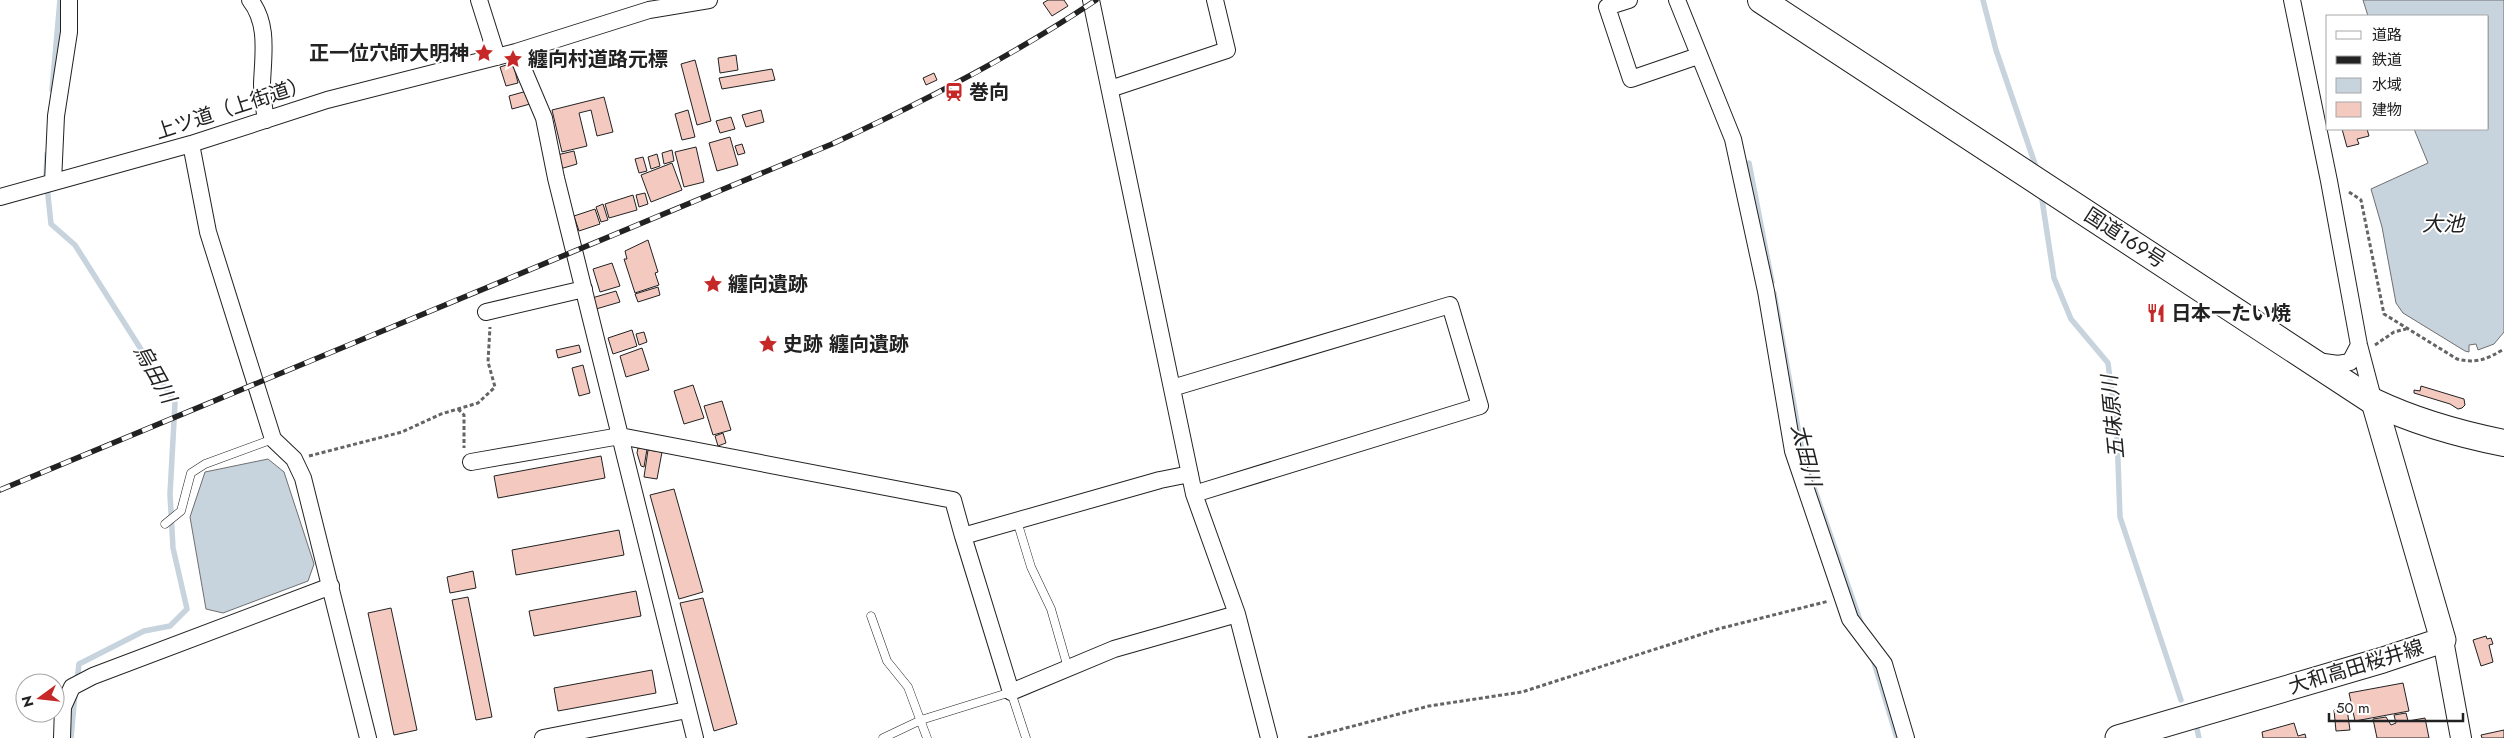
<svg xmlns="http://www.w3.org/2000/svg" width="2504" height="738" viewBox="0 0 2504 738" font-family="Jost,'Noto Sans JP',sans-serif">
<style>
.water{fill:#c7d3dd;stroke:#6f6f6f}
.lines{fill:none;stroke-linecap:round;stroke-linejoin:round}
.stream{stroke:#c7d3dd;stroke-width:5.5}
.building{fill:#f3c9c0;stroke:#222}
.service-casing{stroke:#222;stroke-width:9}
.minor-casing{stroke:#222;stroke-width:18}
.tertiary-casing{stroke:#222;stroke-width:22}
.primary-casing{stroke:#222;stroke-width:27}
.trunk-casing{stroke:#222;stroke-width:28}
.path{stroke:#646464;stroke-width:3;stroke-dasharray:4 2.5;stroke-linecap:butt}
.service{stroke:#fff;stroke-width:8}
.minor{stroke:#fff;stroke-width:16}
.tertiary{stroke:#fff;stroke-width:20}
.primary{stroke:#fff;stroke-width:25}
.trunk{stroke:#fff;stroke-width:26}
.rail-casing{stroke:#222;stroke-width:5.5}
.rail{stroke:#fff;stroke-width:4;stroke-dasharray:11;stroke-linecap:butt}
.labels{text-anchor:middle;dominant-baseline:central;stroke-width:4;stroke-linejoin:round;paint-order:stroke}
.poi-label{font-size:20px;font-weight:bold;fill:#222;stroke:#fff;text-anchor:start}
.street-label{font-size:20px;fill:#222;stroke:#fff}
.water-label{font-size:21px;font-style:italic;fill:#222;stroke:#fff}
</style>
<rect width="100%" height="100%" fill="#fff"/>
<path class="water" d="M2363 0H2504V332L2494 344 2478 350 2476 344 2469 345V352L2465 351 2403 313 2396 303 2382 227 2371 189 2428 163 2414 129H2488V16H2368Z
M268 459 284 472 314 564 308 581 223 613 206 609 190 517 205 472Z"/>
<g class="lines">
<path class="stream" d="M1983 0 1996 50 2037 170
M52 90 60 0
M1749 163 1772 282
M46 177 47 154
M47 186 51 224 75 245 175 403 170 494 173 548 187 609 170 626 144 631 79 664 77 680
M2041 193 2054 278 2071 319 2108 363 2117 433 2120 517 2181 700
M1774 293 1803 456 1862 626
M1873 659 1897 738
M2197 729 2199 738
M71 738 75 694"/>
</g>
<path class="building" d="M1048 0H1064L1068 6 1052 16 1043 3Z
M736 55 738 70 720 73 718 58Z
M695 60 711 121 697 125 681 64Z
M513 63 518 83 506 86 500 67Z
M772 69 775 80 722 89 719 78Z
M934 73 937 80 926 85 923 78Z
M527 91 530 104 512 109 509 96Z
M604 97 613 132 597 136 591 110 579 113 587 146 562 152 552 110Z
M688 110 695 137 682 140 675 114Z
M761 110 764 122 746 127 742 115Z
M731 117 735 129 720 133 716 121Z
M2342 129H2367L2369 136 2357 139 2359 144 2347 147Z
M730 137 738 165 717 171 709 143Z
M742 144 745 153 738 155 735 146Z
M696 147 704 182 684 187 675 152Z
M672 150 674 161 664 164 662 153Z
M574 151 577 164 560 169 557 155Z
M657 154 660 166 651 169 648 157Z
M643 157 647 171 639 173 635 159Z
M672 163 682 190 651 202 641 175Z
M645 193 648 204 639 207 636 195Z
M633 195 637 210 609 218 605 204Z
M603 204 608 220 601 222 596 207Z
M595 209 600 224 579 231 574 216Z
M648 240 658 272 655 273 659 285 635 293 624 259H627L625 251Z
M612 263 620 286 600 292 593 269Z
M658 287 660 295 638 302 635 294Z
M616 291 620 302 596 309 592 298Z
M632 330 637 346 613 354 608 338Z
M644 332 647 342 639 345 636 334Z
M579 345 581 352 558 358 556 350Z
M642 348 649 370 626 377 620 356Z
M583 365 590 393 579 396 572 368Z
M693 385 704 418 684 424 674 391Z
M2421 386 2464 399 2465 405 2462 408 2458 409 2450 404 2414 393V390L2420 391Z
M722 401 731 430 713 435 704 406Z
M723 433 726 443 718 446 715 436Z
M638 448 647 449 644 467 641 466 637 453Z
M648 450 662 452 657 479 644 477Z
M601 456 605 478 498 498 494 476Z
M674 489 703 592 679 599 650 495Z
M619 530 624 555 516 575 512 550Z
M473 571 476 588 450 593 447 577Z
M636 591 641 616 534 636 529 611Z
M468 597 492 717 476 720 452 600Z
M703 598 737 724 714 731 680 603Z
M391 608 417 730 394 735 368 613Z
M2486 636 2487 639 2491 638 2493 644 2489 645 2493 662 2481 666 2473 640Z
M652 670 656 693 558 711 554 688Z
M2403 683 2409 711 2355 721 2349 693Z
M2347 709 2350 730 2336 731 2334 710Z
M2406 713 2408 721 2425 718 2429 738H2377L2373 719 2386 717 2391 725 2396 723 2394 715Z
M2294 723 2298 736 2305 734 2306 738H2263L2262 732Z
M2504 730V738H2482L2481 735Z"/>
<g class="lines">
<g class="service-casing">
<path id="service" d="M1017 521 1031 567 1051 609 1068 668
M165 524 181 511 191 473 205 464 273 439
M871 616 887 661 908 687 927 738
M883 738 921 720 1011 692 1026 738"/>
</g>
<g class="minor-casing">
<path id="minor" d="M250 0C269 24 263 55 262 84 262 96 264 108 266 120
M479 0 497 57
M1091 0 1194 494 1237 614 1269 738
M1629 0 1607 7 1631 79 1698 56
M1677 0 1733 139 1766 291 1793 451 1850 619 1884 664 1906 738
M2292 0 2329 181 2359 345 2374 402
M516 52 544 118 556 178 695 738
M1110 89 1227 50 1215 0
M191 144 208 232 273 439 294 459 303 478 368 738
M53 182 56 116 69 32V0
M0 197 191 144 327 100 516 52 649 10 709 0
M486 312 584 289
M2317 361 2338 364 2350 362 2359 345
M1172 388 1450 305 1480 406 1194 494
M471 462 620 436 953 500 963 536 1160 480 1190 474
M963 536 1011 692 1114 649 1237 614
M62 738 63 707 72 687 93 676 331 586
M543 738 687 710"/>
</g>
<g class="tertiary-casing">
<path id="tertiary" d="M2443 640 2461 738"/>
</g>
<g class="primary-casing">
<path id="primary" d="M2118 738 2383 660 2443 640 2374 402"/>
</g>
<g class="trunk-casing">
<path id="trunk" d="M1761 0 2374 402C2416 422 2459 434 2504 443"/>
</g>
<path class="path" d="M2349 192 2361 200 2384 314 2457 359C2477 364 2487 359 2504 349
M2375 345 2394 332 2406 329
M458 409 464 415V448
M309 456 402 432 441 414 478 403 495 387 488 362 490 327
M1308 738 1429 706 1522 692 1718 629 1829 601"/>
<use href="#service" class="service"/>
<use href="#minor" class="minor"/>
<use href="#tertiary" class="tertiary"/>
<use href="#primary" class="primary"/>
<use href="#trunk" class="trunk"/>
<g class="rail-casing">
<path id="rail" d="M0 490 832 144C923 102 1013 56 1096 0"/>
</g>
<use href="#rail" class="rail"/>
</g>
<defs>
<g id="sight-bare" transform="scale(1.5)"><path d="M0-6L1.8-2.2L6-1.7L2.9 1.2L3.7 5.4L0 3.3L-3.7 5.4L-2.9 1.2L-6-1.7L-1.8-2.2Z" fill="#c62828" stroke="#fff" stroke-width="2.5" paint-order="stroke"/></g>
<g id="station-bare" transform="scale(1.5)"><path d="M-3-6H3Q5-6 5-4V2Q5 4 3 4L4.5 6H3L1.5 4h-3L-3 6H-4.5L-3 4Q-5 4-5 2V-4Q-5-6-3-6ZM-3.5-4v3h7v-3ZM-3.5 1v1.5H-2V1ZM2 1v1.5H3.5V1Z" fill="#c62828" stroke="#fff" stroke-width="2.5" paint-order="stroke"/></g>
<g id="restaurant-bare" transform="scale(1.5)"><path d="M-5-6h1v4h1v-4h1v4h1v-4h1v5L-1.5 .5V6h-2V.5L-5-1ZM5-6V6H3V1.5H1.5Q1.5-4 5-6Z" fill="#c62828" stroke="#fff" stroke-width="2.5" paint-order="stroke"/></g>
</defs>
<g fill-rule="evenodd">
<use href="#sight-bare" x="484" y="53"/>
<use href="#sight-bare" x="513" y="59"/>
<use href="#station-bare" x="954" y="92"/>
<use href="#sight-bare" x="713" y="284"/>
<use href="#restaurant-bare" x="2156" y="313"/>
<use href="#sight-bare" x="768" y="344"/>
</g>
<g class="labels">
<g class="poi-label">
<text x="469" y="53" text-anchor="end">正一位穴師大明神</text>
<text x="528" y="59">纏向村道路元標</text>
<text x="969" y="92">巻向</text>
<text x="728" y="284">纏向遺跡</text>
<text x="2171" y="313">日本一たい焼</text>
<text x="783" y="344">史跡 纏向遺跡</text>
</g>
<g class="street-label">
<text transform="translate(232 108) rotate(-18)">上ツ道（上街道）</text>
<text transform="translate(2125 238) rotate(33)">国道169号</text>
<text transform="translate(2356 667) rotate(-17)">大和高田桜井線</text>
</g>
<g class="water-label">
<text x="2443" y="224">大池</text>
<text transform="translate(155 374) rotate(61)">烏田川</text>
<text transform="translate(2113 417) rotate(-95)">五味原川</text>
<text transform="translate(1806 455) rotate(76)">太田川</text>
</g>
</g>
<rect x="2326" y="15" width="162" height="115" fill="#ffffff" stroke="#a7a7a7"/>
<rect x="2336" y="31" width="25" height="8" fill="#ffffff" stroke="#a7a7a7"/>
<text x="2372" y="40" font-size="15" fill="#222222">道路</text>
<rect x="2336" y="56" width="25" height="8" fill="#222222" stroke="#a7a7a7"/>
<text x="2372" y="65" font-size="15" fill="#222222">鉄道</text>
<rect x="2336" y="78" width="25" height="15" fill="#c7d3dd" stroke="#a7a7a7"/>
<text x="2372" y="90" font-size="15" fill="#222222">水域</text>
<rect x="2336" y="102" width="25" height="15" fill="#f3c9c0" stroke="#a7a7a7"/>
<text x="2372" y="115" font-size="15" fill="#222222">建物</text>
<g transform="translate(40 698) rotate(255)"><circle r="24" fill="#ffffff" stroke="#a7a7a7"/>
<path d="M0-4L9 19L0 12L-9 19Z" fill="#c62828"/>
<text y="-8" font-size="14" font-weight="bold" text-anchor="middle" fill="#222222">N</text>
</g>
<path d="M2329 713v8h134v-8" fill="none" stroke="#222222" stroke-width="2.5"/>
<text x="2336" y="713" font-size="15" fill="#222222" stroke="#ffffff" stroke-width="4" paint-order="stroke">50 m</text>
</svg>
